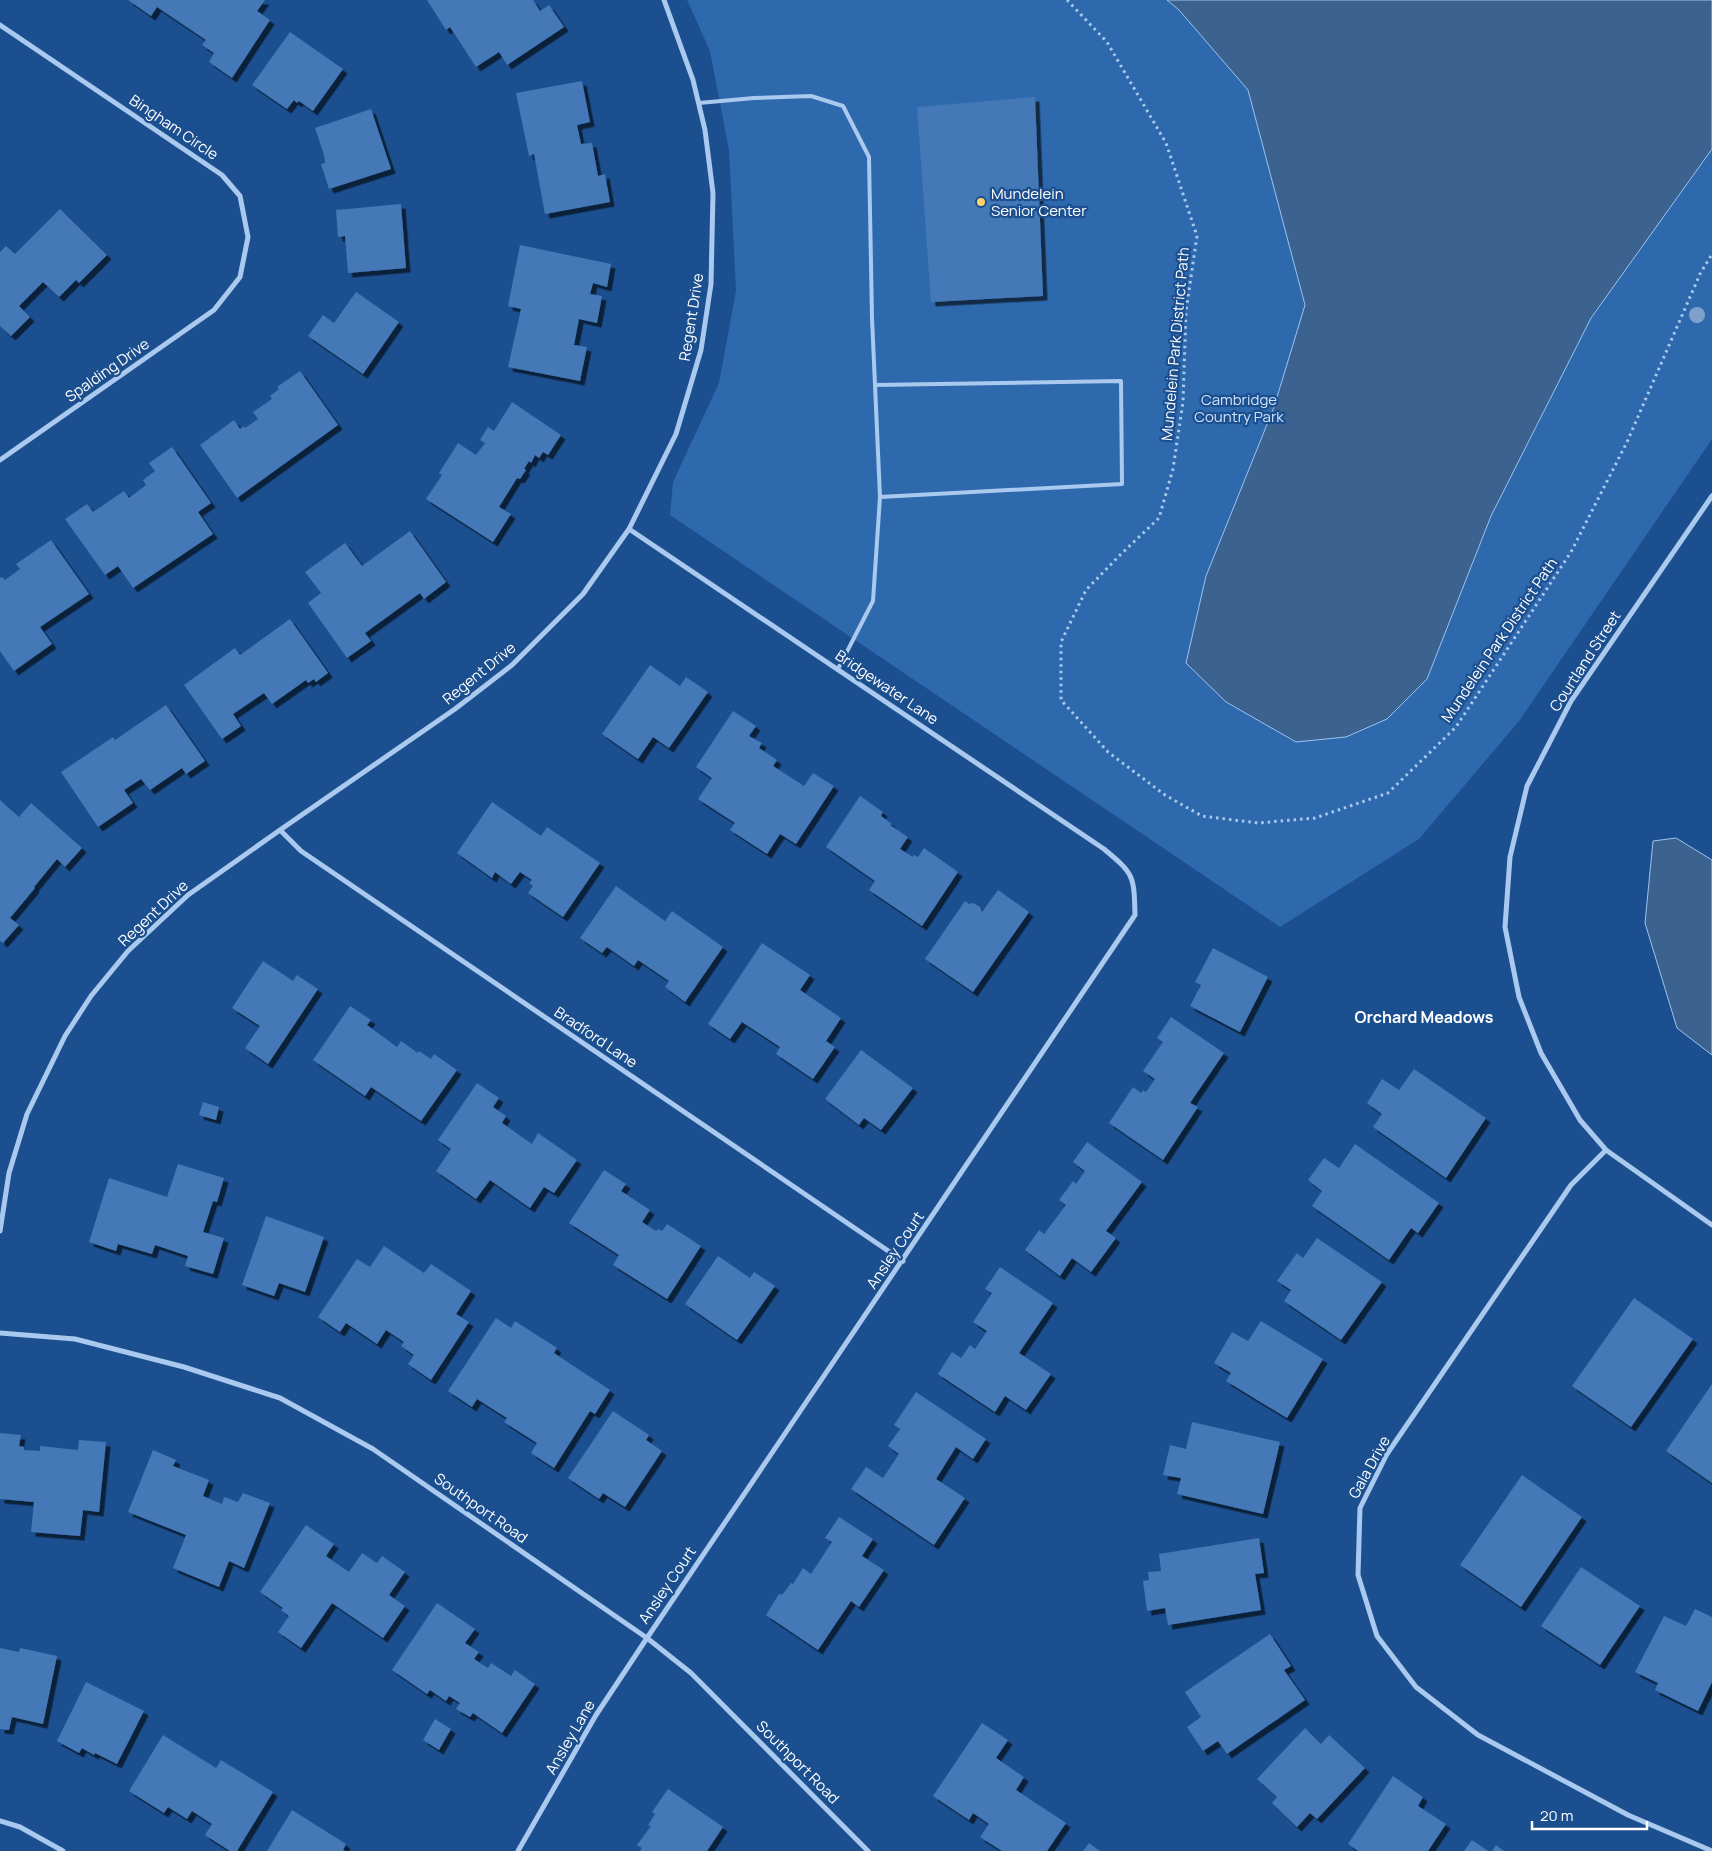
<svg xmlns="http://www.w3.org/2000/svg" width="1712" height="1851" viewBox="0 0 1712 1851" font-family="Manrope,sans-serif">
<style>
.green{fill:#2e69ad}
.water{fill:#3c6290;stroke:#9cc4f0}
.building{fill:#4478b7;filter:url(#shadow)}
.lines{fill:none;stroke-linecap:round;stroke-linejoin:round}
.path{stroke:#a9c9ee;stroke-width:3;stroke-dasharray:2.5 4;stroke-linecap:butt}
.service{stroke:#a9c9ee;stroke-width:4}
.minor{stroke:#a9c9ee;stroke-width:5}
.tree{fill:#7ea0ca}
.poi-dot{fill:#ffd166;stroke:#1b4f8f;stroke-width:2}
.labels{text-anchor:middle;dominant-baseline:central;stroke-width:4.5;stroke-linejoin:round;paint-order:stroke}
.street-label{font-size:15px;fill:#fff;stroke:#1b4f8f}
.poi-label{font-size:15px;fill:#fff;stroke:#1b4f8f;text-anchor:start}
.park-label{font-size:15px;fill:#cfe3fa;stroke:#1b4f8f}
.neighbourhood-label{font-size:16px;font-weight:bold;fill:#fff;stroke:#1b4f8f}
</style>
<defs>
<filter id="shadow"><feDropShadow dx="4.5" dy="4.5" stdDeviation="0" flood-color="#0009"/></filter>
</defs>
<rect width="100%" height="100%" fill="#1b4f8f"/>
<path class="green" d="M687 0H1712V439L1519 721 1419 839 1280 927 670 515 673 482 719 383 736 291 729 150 710 51Z"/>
<path class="water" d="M1167 0H1712V149L1591 318 1491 516 1427 679 1387 719 1346 737 1296 742 1226 702 1186 663 1206 576 1274 407 1305 305 1248 90 1179 10Z
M1676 838 1712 860V1055L1677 1028 1645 923 1653 841Z"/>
<path class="building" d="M128 0H265L257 11 270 20 232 78 209 62 214 53 202 45 206 40 157 7 151 16Z
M427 0H533L540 11 549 5 564 27 507 65 499 52 476 67 450 27 446 30Z
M290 32 343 69 313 111 299 101 297 103 294 100 287 109 252 85Z
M582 81 590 122 577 125 581 144 592 143 598 176 605 174 610 202 545 214 534 154 529 156 516 93Z
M1035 97 1043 296 931 302 917 107Z
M371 109 391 169 329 189 321 164 325 163 324 155 315 128Z
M401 204 406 268 348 273 345 236 338 237 336 210Z
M60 209 107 255 79 283 76 280 59 297 43 282 19 306 30 317 11 336 0 326V252L6 246 15 254Z
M520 245 611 264 607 287 593 283 590 294 602 296 597 323 579 319 574 345 587 347 580 381 508 367 521 309 508 306Z
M356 292 399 322 363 374 308 336 323 315 334 323Z
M300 371 338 425 237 498 200 445 234 420 240 429 244 426 245 428 258 419 253 412 272 399 270 396 279 389 277 387Z
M512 402 561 435 548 455 543 452 539 458 535 455 531 463 529 461 524 469 526 470 520 479 517 478 499 507 511 514 493 542 426 499 442 475 439 473 458 443 476 455 485 443 480 440 488 427 494 431Z
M172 447 211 503 198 512 213 534 133 588 118 566 105 575 65 519 87 504 93 512 124 491 129 498 146 485 143 480 155 471 149 463Z
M410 531 446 582 424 599 420 593 365 633 371 641 347 658 308 603 321 593 305 572 345 543 362 566Z
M51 540 89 594 40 627 52 644 14 671 0 651V578L2 577 5 580 20 569 16 564Z
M290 619 328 673 316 682 314 679 308 683 306 680 272 704 264 693 233 714 241 726 222 739 184 685 235 648 240 655Z
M650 665 680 686 686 677 708 692 669 748 653 737 638 759 602 734Z
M166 705 205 761 186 774 182 768 150 790 141 779 124 790 133 803 98 827 61 772 113 737 115 740Z
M733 711 756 726 749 736 762 743 759 748 777 760 773 766 804 786 813 773 834 786 796 844 780 834 767 854 730 830 735 823 698 799 712 778 696 767Z
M860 796 883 812 881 816 892 824 890 825 908 837 900 849 913 857 914 855 918 857 924 848 958 872 922 926 869 890 875 881 826 847Z
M0 800 19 817 31 803 82 848 65 867 57 859 34 887 35 888 10 918 19 925 3 943 0 941Z
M492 802 541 836 547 827 600 863 563 917 528 893 533 886 529 883 532 880 520 872 511 884 495 872 492 878 457 853Z
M616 886 665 921 672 911 723 947 685 1002 665 987 669 981 638 960 634 966 607 947 602 953 580 938Z
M998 890 1029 912 973 992 925 959 965 901 969 904 973 903 980 907 982 912Z
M762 943 810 975 800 990 841 1018 826 1041 835 1047 813 1079 776 1054 780 1047 742 1022 730 1039 708 1024Z
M1213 948 1268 977 1240 1032 1190 1006 1201 985 1195 982Z
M263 961 293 981 297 975 318 989 268 1064 245 1048 260 1026 232 1008Z
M350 1006 371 1020 367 1025 397 1047 401 1041 418 1053 419 1051 431 1059 434 1054 457 1070 421 1121 371 1087 365 1096 313 1060Z
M1171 1017 1224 1053 1190 1103 1198 1107 1163 1160 1109 1123 1133 1087 1141 1093 1143 1090 1146 1092 1155 1079 1143 1071 1163 1042 1157 1038Z
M861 1050 913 1088 881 1130 864 1118 859 1125 825 1099Z
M1414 1069 1486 1118 1446 1178 1373 1127 1382 1114 1367 1103 1382 1079 1399 1090Z
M477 1083 499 1098 493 1107 506 1116 502 1123 532 1144 538 1133 577 1160 554 1193 544 1187 530 1208 490 1180 476 1199 436 1171 451 1149 438 1140Z
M203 1102 219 1107 216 1120 199 1115Z
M1087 1142 1142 1182 1106 1231 1116 1238 1091 1272 1072 1258 1060 1276 1025 1250 1039 1230 1044 1234 1066 1205 1059 1200 1073 1181 1076 1184 1085 1171 1073 1162Z
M1355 1144 1439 1203 1418 1233 1411 1228 1389 1260 1312 1206 1322 1191 1308 1180 1324 1158 1339 1168Z
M178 1164 224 1178 217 1202 213 1201 203 1232 224 1238 213 1274 185 1266 188 1256 155 1245 152 1254 118 1244 116 1251 89 1242 109 1178 167 1197Z
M604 1170 626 1184 621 1191 650 1210 642 1222 656 1231 658 1229 662 1231 667 1224 701 1246 667 1299 613 1265 619 1255 569 1223Z
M266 1216 324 1237 305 1292 279 1283 274 1296 242 1285Z
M1317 1238 1382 1282 1341 1340 1284 1301 1291 1290 1277 1281 1297 1253 1303 1258Z
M384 1246 424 1273 431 1264 471 1291 456 1314 469 1322 431 1380 408 1364 414 1355 401 1346 404 1342 386 1330 377 1344 346 1323 340 1332 318 1317 357 1259 370 1267Z
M718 1256 750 1278 754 1272 775 1286 737 1340 685 1304Z
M1000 1267 1053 1303 1019 1353 1051 1374 1026 1410 1005 1396 995 1412 938 1374 952 1352 961 1358 970 1345 975 1349 987 1331 973 1322 992 1293 985 1289Z
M1634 1298 1693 1339 1631 1427 1572 1386Z
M496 1318 511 1328 515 1321 557 1348 554 1353 610 1390 595 1414 590 1411 554 1468 531 1453 537 1443 504 1422 507 1418 477 1399 472 1407 448 1391Z
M1261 1321 1323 1359 1287 1418 1226 1381 1231 1373 1214 1363 1232 1332 1248 1341Z
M1712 1384V1483L1666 1451Z
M916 1392 986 1439 973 1459 956 1447 936 1479 965 1498 934 1545 851 1489 866 1467 883 1478 899 1454 888 1446 900 1429 894 1425Z
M613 1411 649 1435 646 1440 662 1451 625 1507 603 1493 599 1499 568 1478Z
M1192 1422 1280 1442 1263 1514 1177 1494 1181 1478 1163 1475 1170 1445 1186 1449Z
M0 1433 21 1435 19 1446 24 1447V1450L40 1451V1446L78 1450 79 1440 106 1442 99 1512 83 1510 80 1536 31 1532 34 1502 0 1499Z
M153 1450 176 1460 173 1466 209 1480 203 1496 222 1504 224 1497 238 1502 243 1493 270 1503 244 1568 229 1561 219 1587 173 1568 186 1535 128 1512Z
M1522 1475 1582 1517 1521 1607 1460 1565Z
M839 1517 873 1539 862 1556 884 1570 859 1607 851 1601 818 1650 766 1615 779 1594 782 1595 791 1583 793 1584 803 1568 811 1574 832 1542 825 1538Z
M306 1525 334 1544 326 1556 349 1572 362 1553 377 1563 382 1556 405 1572 389 1595 405 1606 383 1638 332 1603 301 1648 278 1632 289 1616 281 1610 283 1608 260 1592Z
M1259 1538 1264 1573 1255 1574 1261 1610 1168 1625 1165 1608 1147 1611 1143 1581 1149 1580 1148 1572 1161 1571 1159 1554Z
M1581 1567 1640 1606 1600 1665 1541 1626Z
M437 1603 475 1629 465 1643 479 1652 474 1659 488 1668 491 1663 511 1676 515 1670 535 1684 502 1733 473 1713 470 1717 456 1709 460 1703 449 1696 446 1701 430 1690 427 1694 392 1670Z
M1695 1609 1712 1617V1682L1698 1711 1655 1690 1658 1683 1635 1672 1664 1616 1686 1626Z
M1270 1634 1291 1666 1284 1670 1305 1700 1227 1754 1218 1741 1203 1751 1187 1727 1201 1717 1185 1692Z
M0 1648 19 1652 20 1648 57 1656 43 1724 12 1717 9 1730 0 1729Z
M86 1682 144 1711 117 1764 95 1753 94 1755 82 1748 79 1753 57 1741Z
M435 1719 451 1729 439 1750 423 1740Z
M982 1723 1008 1740 996 1758 1024 1777 1016 1790 1066 1823 1047 1851H1002L980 1837 989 1824 973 1813 969 1820 933 1796Z
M1305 1728 1321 1744 1329 1735 1365 1768 1317 1819 1310 1813 1297 1827 1272 1803 1277 1797 1257 1779Z
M163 1735 216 1768 221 1760 273 1792 237 1851H230L205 1835 212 1824 192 1811 187 1819 168 1807 164 1813 129 1791Z
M1393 1776 1423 1797 1418 1806 1446 1824 1428 1851H1358L1348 1844Z
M668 1789 723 1827 707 1851H640L642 1848 637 1845 651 1826 648 1825 655 1814 652 1812Z
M292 1810 346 1844 343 1850 345 1851H267Z
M1472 1840 1488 1851H1464Z
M1089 1843 1100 1851H1083Z
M1496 1845 1504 1851H1492Z"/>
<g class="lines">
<path class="path" d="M1067 0 1107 42 1166 143 1197 236 1186 311 1183 402 1173 469 1159 518 1120 555 1086 590 1061 642V700L1108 752 1165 795 1202 816 1258 823 1315 818 1388 793 1456 727 1571 552 1627 442 1700 274 1712 254"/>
<path class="service" d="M699 103 754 98 811 96 843 106 869 157 872 318 880 497 873 601 838 669
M875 385 1121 381 1122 484 880 497"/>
<path class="minor" d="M0 25 222 175 240 196 248 237 240 277 214 310 0 460
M1712 496 1571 701 1527 786 1510 857 1505 927 1519 997 1541 1053 1580 1120 1606 1150 1712 1225
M280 830 301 851 903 1261
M1606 1150 1571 1185 1387 1454 1360 1508 1358 1575 1377 1636 1416 1687 1478 1735 1628 1815 1712 1851
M0 1231 9 1173 27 1114 65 1036 91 996 128 951 188 895 280 830 455 709 512 665 583 594 629 529 676 434 701 350 711 284 713 193 705 130 693 80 664 0
M0 1333 75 1339 184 1367 280 1398 373 1449 647 1638 691 1673 868 1851
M0 1821 20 1827 63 1851
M518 1851 596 1715 647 1638 1135 915C1134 875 1134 874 1104 849L629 529"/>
</g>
<circle class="tree" cx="1697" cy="315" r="8"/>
<circle class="poi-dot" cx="981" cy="202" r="5"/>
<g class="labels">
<g class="street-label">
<text transform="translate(174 127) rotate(34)">Bingham Circle</text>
<text transform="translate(691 317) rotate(-81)">Regent Drive</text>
<text transform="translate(1175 344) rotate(-85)">Mundelein Park District Path</text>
<text transform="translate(107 370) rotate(-35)">Spalding Drive</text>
<text transform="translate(1499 640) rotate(-56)">Mundelein Park District Path</text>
<text transform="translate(1585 661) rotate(-57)">Courtland Street</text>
<text transform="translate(479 673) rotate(-39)">Regent Drive</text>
<text transform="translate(887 687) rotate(34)">Bridgewater Lane</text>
<text transform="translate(153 913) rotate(-43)">Regent Drive</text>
<text transform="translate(596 1037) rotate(34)">Bradford Lane</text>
<text transform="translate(895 1250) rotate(-56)">Ansley Court</text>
<text transform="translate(1369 1467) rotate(-61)">Gala Drive</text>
<text transform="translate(481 1508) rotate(35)">Southport Road</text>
<text transform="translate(667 1585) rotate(-56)">Ansley Court</text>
<text transform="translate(570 1737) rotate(-60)">Ansley Lane</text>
<text transform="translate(798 1762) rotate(45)">Southport Road</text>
</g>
<g class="poi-label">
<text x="991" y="193">Mundelein<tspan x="991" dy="17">Senior Center</tspan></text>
</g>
<g class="park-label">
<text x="1239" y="399">Cambridge<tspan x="1239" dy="17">Country Park</tspan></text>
</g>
<g class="neighbourhood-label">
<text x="1424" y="1017">Orchard Meadows</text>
</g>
</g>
<path d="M1532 1821v8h115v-8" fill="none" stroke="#ffffff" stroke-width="2.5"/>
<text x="1540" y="1821" font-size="15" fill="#ffffff" stroke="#1b4f8f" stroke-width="4" paint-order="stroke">20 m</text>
</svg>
